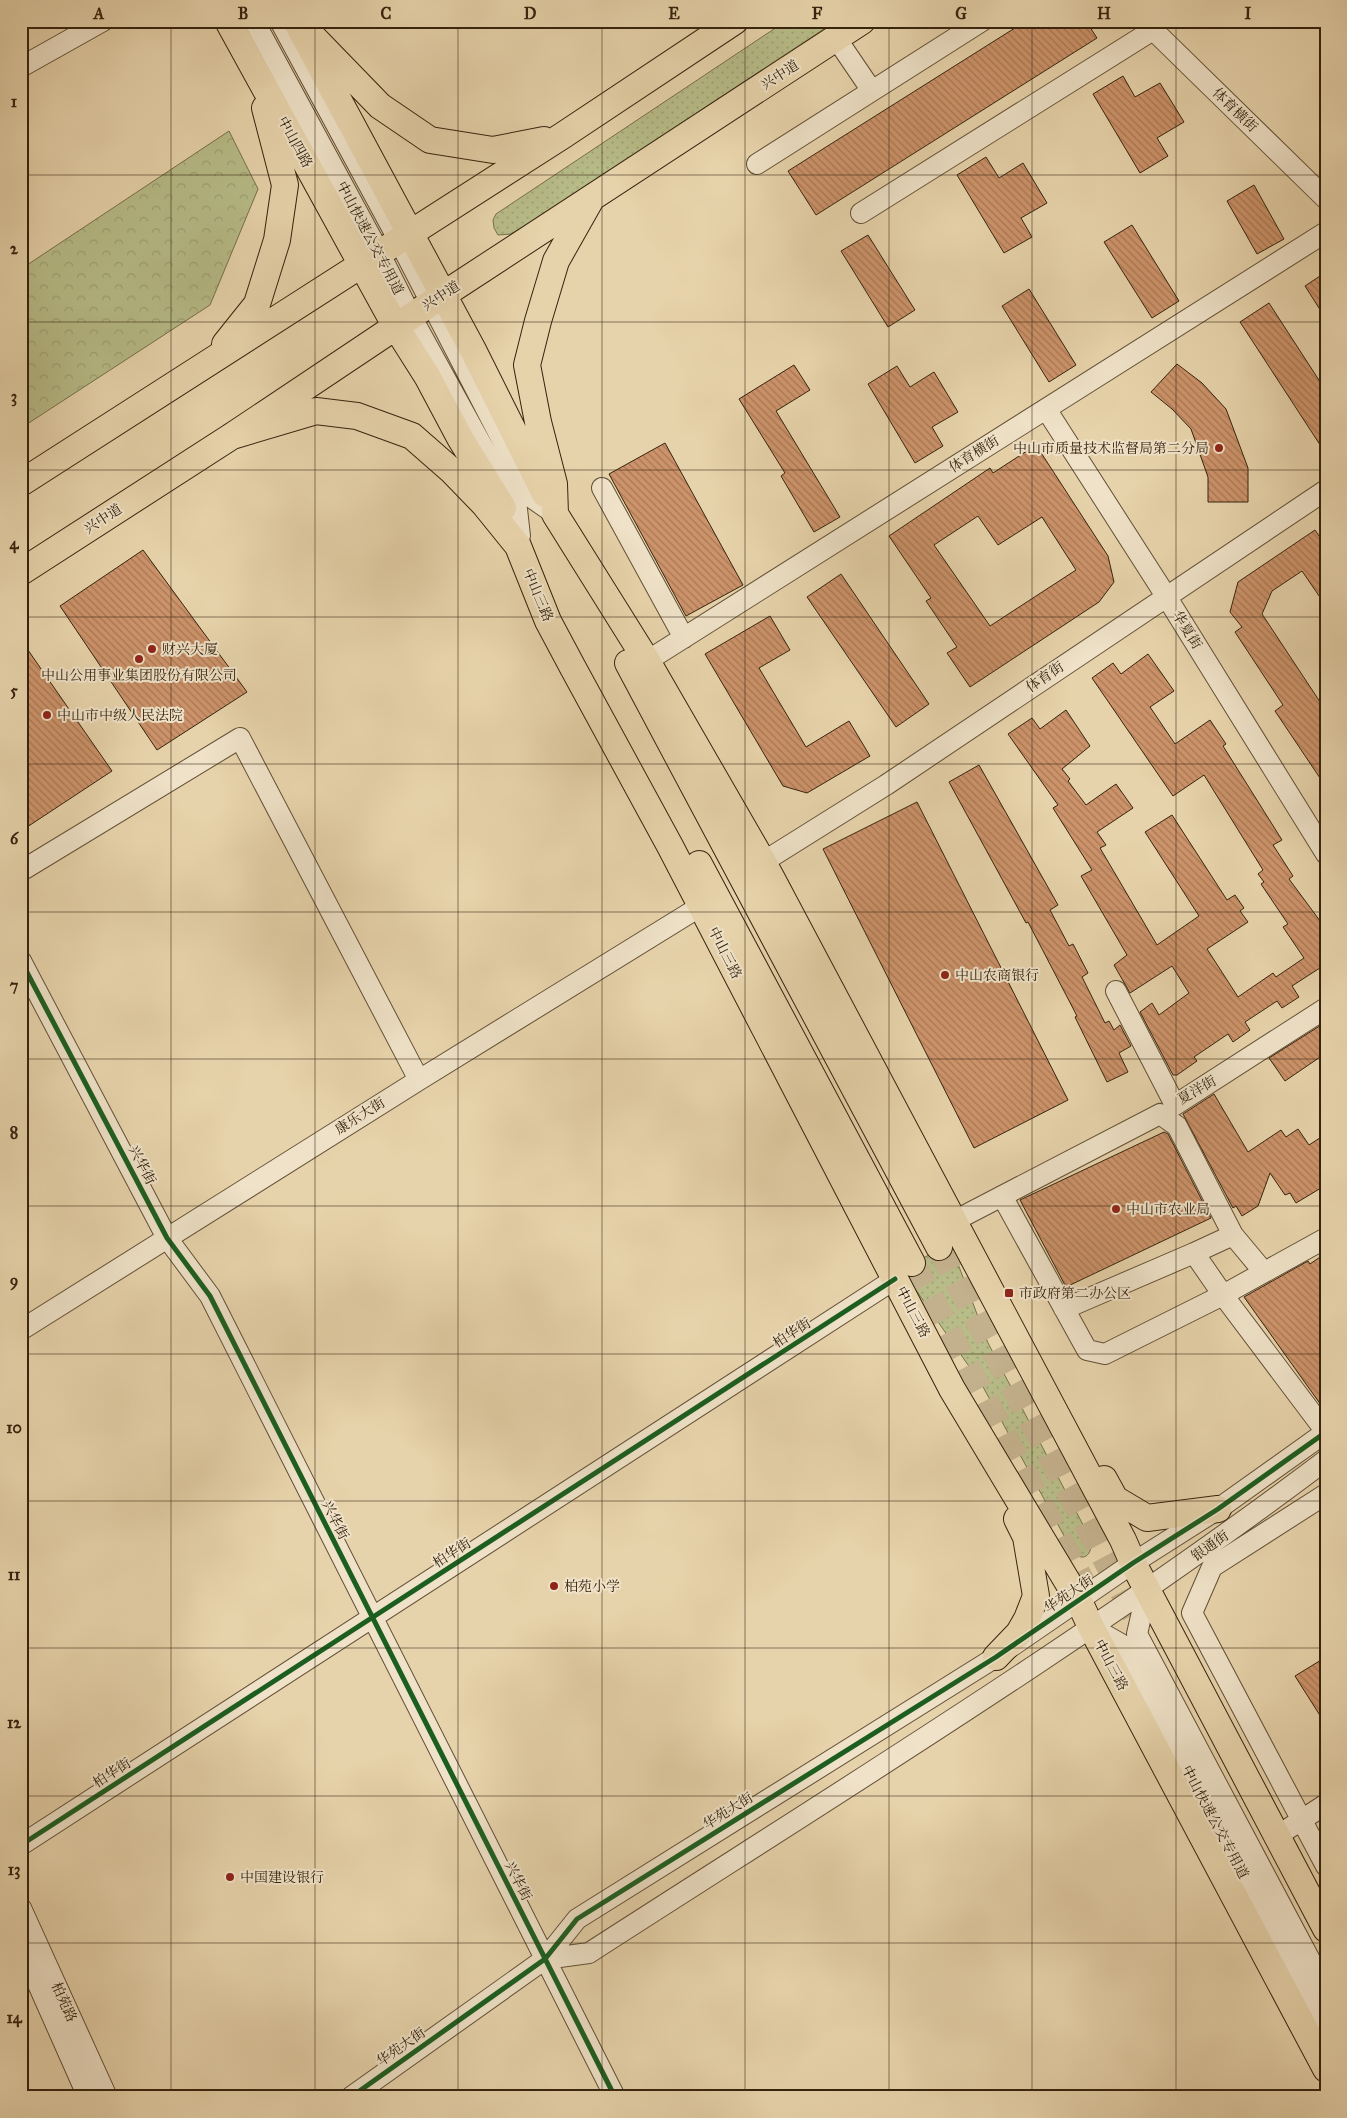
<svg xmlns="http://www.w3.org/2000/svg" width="1347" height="2118" viewBox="0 0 1347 2118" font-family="'IM FELL Great Primer','Noto Serif SC',serif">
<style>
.grass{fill:url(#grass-dots);stroke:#76704b}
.park{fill:url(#park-crowns);stroke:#76704b}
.building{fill:url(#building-back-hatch);stroke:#35230e;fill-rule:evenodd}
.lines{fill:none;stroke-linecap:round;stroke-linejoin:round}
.major-tunnel{stroke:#c3b08c;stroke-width:26;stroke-dasharray:26 13;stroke-linecap:butt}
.minor-casing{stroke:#624f35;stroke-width:22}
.major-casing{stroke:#35230e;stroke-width:28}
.minor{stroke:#efe2c8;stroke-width:20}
.major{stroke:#e7d3ab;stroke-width:26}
.cycleway-casing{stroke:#efe2c8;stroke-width:8}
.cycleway{stroke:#1b5e20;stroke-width:5}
.grid{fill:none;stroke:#35230e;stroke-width:1;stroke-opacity:0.55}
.poi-dot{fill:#8f2418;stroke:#efe2c8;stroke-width:2}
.labels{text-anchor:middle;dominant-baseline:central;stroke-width:4;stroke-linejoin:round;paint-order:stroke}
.street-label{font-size:14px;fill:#35230e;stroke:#efe2c8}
.poi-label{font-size:14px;fill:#35230e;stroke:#efe2c8;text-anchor:start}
.neatline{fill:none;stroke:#35230e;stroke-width:2}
.grid-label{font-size:16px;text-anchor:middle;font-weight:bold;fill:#35230e}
</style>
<defs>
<pattern id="grass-dots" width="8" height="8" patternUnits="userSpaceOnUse" patternTransform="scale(1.25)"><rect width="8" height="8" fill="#b7bc88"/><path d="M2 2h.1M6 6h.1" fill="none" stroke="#9ea174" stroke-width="1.8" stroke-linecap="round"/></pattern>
<pattern id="park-crowns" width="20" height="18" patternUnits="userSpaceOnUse" patternTransform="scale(1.25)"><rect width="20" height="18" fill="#b7bc88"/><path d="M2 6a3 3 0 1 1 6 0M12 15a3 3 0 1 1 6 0" fill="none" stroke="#9ea174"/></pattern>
<pattern id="building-back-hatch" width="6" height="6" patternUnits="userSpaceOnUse" patternTransform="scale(1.25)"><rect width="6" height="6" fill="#cd936a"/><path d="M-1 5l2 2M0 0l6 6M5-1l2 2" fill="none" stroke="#a77856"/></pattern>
</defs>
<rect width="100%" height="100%" fill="#e7d3ab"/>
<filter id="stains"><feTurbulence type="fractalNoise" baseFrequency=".004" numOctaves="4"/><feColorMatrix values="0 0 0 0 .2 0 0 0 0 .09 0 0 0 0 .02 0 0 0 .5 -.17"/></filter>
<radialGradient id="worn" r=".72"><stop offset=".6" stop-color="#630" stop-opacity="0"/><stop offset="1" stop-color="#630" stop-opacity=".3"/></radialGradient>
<path class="grass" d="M786 21H836L536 219 511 234 498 235 494 228 493 220 496 214Z
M950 1243 988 1343 1092 1542C1091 1553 1086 1562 1074 1554L982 1385 902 1270Z"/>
<path class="park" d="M229 131 258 189 210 305 21 428V269Z"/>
<path class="building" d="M1026 21H1086L1097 38 816 215 788 171Z
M1123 76 1135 97 1160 83 1184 122 1157 138 1168 156 1140 173 1093 94Z
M986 157 999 178 1023 163 1047 203 1021 218 1032 237 1004 253 957 175Z
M1254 185 1284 239 1257 254 1227 201Z
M1132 225 1179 301 1152 318 1104 242Z
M868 235 915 310 888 327 841 251Z
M1326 272V319L1305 286Z
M1029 289 1076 365 1049 382 1002 306Z
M1269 303 1326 391V454L1240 322Z
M1177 364 1202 383 1226 409 1248 468V502H1208V477L1191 429 1172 409 1151 392Z
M794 365 810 390 776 411 840 517 814 532 781 476 785 473 739 399Z
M897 366 910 387 934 372 958 412 932 427 943 446 915 463 868 384Z
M665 443 743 585 686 616 609 474Z
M1036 445 1108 556 1114 582 1099 602 970 687 947 653 957 647 926 601 931 598 889 536 990 468 993 473ZM978 516 998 545 1042 517 1076 570 990 626 934 545Z
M1315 530 1326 546V606L1302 571 1272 591 1262 614 1326 711V787L1275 711 1283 705 1235 632 1242 627 1230 612 1238 582Z
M143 550 247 692 157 750 60 606Z
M841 574 929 704 896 727 807 597Z
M770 616 790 650 759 668 806 747 849 721 870 756 807 793 783 786 705 654Z
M21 640 112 771 21 831Z
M1148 654 1174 691 1150 707 1175 744 1210 720 1226 744 1223 746 1282 840 1273 845 1293 876 1289 879 1326 929V964L1292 986 1299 997 1282 1008 1277 1001 1245 1022 1250 1030 1233 1042 1228 1034 1194 1057 1197 1061 1177 1075H1173L1140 1012 1152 1003 1159 1015 1189 993 1172 966 1130 993 1114 965 1127 955 1081 876 1092 870 1053 808 1058 805 1008 734 1032 718 1040 729 1066 710 1090 746 1062 769 1070 779 1068 781 1086 805 1116 784 1133 808 1097 832 1106 845 1100 848 1157 945 1199 916 1145 832 1172 815 1227 900 1235 895 1244 908 1240 911 1248 922 1207 949 1238 997 1273 973 1276 977 1304 958 1283 927 1288 924 1261 884 1264 882 1258 874 1263 870 1204 775 1173 796 1092 678 1113 663 1121 674Z
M979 765 1058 905 1050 910 1069 946 1073 944 1088 973 1082 977 1105 1023 1109 1021 1114 1030 1120 1025 1131 1046 1119 1053 1128 1072 1107 1082 1075 1017 1077 1016 1028 922 1026 923 949 782Z
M917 802 1068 1100 974 1148 823 849Z
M1326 1022V1053L1285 1081 1269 1058Z
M1214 1094 1248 1152 1281 1130 1286 1137 1298 1129 1309 1145 1326 1134V1185L1296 1203 1290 1193 1285 1195 1270 1173 1258 1206 1242 1216 1236 1206 1233 1208 1183 1114Z
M1164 1132 1168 1134 1211 1218 1066 1287 1020 1200Z
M1326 1253V1412L1244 1297 1308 1261 1310 1264Z
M1326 1657V1725L1295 1676Z"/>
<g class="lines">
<path class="major-tunnel" d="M939 1247 1140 1624
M912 1263 1089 1595"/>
<g class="minor-casing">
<path id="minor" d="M254 21 379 252 411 316 517 509 520 536
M280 21 398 239 532 498 555 514
M1144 21 1326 199
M836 38 872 91
M21 67 103 21
M757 164 982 21
M861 213 1153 30
M1046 409 1166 596 1326 854
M602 488 684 638
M647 661 1326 232
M763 862 886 785 1326 490
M21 871 240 738 419 1080
M21 961 167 1238 210 1296 615 2097
M1116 991 1175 1105 1326 1008
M1002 1196 1087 1350 1105 1354 1223 1295 1194 1253 1064 1309
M954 1221 1160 1114 1177 1126 1233 1235 1263 1271
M1194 1253 1233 1235
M21 1330 419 1080 701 906
M1326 1432 1223 1295 1326 1238
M1326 1494 1212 1567 1192 1613 1326 1866
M1147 1590 1137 1634 1326 1990
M1091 1627 1121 1644 1326 2032
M1277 1836 1326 1804
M21 1845 895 1279
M21 1908 107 2097
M21 1946 88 2097
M545 1959 589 1953C837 1793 1090 1638 1326 1460
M351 2097 545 1959 577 1919 996 1657 1133 1563 1218 1509 1326 1432"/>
</g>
<g class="major-casing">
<path id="major" d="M228 21 396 327 427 376 460 438 503 508
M296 21 474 352 545 494
M314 38 380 106 430 140 493 150 544 140
M591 199 556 261 538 321 527 365 538 422 554 484 555 514 647 661 763 862 1123 1540 1133 1563 1326 1929
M225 344 257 304 277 240 285 185 265 108
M232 436 316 411 357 416 412 436 452 471 484 504 518 546 548 621 572 666 670 846 952 1389 1079 1601 1091 1627 1326 2069
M21 483 562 136 735 21
M21 572 232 436 443 295 862 21
M628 663 939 1247
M699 864 912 1263
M1104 1479 1115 1499 1147 1518 1218 1509
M996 1657 1019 1633 1027 1619 1036 1596 1026 1537 1017 1519"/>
</g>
<use href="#minor" class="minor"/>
<use href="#major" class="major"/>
<g class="cycleway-casing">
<path id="cycleway" d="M21 961 167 1238 210 1296 615 2097
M21 1845 895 1279
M351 2097 545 1959 577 1919 996 1657 1133 1563 1218 1509 1326 1432"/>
</g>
<use href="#cycleway" class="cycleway"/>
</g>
<path class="grid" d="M171 21V2097M315 21V2097M458 21V2097M602 21V2097M745 21V2097M889 21V2097M1032 21V2097M1176 21V2097M21 175H1326M21 322H1326M21 470H1326M21 617H1326M21 764H1326M21 912H1326M21 1059H1326M21 1206H1326M21 1354H1326M21 1501H1326M21 1648H1326M21 1796H1326M21 1943H1326"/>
<g class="poi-dot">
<circle cx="1219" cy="448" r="5"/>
<circle cx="152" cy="649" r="5"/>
<circle cx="139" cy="659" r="5"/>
<circle cx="47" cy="715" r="5"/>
<circle cx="945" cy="975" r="5"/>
<circle cx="1116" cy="1209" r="5"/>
<rect x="1004" y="1288" width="10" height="10" rx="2.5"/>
<circle cx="554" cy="1586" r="5"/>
<circle cx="230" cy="1877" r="5"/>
</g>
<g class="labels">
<g class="street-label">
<text transform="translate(780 75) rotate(-33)">兴中道</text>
<text transform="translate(1235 110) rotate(44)">体育横街</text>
<text transform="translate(295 142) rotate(61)">中山四路</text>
<text transform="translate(370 238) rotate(62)">中山快速公交专用道</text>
<text transform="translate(441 296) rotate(-33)">兴中道</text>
<text transform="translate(974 454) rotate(-32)">体育横街</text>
<text transform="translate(103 519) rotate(-33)">兴中道</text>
<text transform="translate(538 595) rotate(67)">中山三路</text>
<text transform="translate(1187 630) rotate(58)">华夏街</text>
<text transform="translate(1045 677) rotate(-34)">体育街</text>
<text transform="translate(725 953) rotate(63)">中山三路</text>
<text transform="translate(1197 1090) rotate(-30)">夏洋街</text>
<text transform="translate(360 1116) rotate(-32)">康乐大街</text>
<text transform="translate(142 1165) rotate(62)">兴华街</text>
<text transform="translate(913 1312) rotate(62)">中山三路</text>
<text transform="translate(792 1333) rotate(-33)">柏华街</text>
<text transform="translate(335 1520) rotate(63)">兴华街</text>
<text transform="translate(1210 1546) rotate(-35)">银通街</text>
<text transform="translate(452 1553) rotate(-33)">柏华街</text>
<text transform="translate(1069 1594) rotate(-34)">华苑大街</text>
<text transform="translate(1111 1665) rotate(62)">中山三路</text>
<text transform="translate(112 1773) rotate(-33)">柏华街</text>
<text transform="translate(728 1811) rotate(-32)">华苑大街</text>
<text transform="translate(1215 1822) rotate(62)">中山快速公交专用道</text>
<text transform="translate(518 1881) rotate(63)">兴华街</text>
<text transform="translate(64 2002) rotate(66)">柏苑路</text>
<text transform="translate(401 2047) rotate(-35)">华苑大街</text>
</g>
<g class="poi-label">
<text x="1209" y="448" text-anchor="end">中山市质量技术监督局第二分局</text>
<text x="162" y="649">财兴大厦</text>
<text x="139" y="675" text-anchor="middle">中山公用事业集团股份有限公司</text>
<text x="57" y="715">中山市中级人民法院</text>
<text x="955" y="975">中山农商银行</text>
<text x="1126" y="1209">中山市农业局</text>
<text x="1019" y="1293">市政府第二办公区</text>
<text x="564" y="1586">柏苑小学</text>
<text x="240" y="1877">中国建设银行</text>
</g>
</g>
<rect width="1347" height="2118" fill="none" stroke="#e7d3ab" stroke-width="55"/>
<rect x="28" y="28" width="1292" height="2062" class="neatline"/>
<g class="grid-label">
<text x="99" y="19">A</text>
<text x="243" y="19">B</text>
<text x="386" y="19">C</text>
<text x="530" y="19">D</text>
<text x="674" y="19">E</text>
<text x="817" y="19">F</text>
<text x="961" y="19">G</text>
<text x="1104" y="19">H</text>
<text x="1248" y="19">I</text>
<text x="14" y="107">1</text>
<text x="14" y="254">2</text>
<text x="14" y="402">3</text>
<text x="14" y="549">4</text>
<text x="14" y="696">5</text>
<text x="14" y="844">6</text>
<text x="14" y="991">7</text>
<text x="14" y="1138">8</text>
<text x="14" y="1286">9</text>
<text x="14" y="1433">10</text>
<text x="14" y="1580">11</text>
<text x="14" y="1728">12</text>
<text x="14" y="1875">13</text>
<text x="14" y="2023">14</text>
</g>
<rect width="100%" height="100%" filter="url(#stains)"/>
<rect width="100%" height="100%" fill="url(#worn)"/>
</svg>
